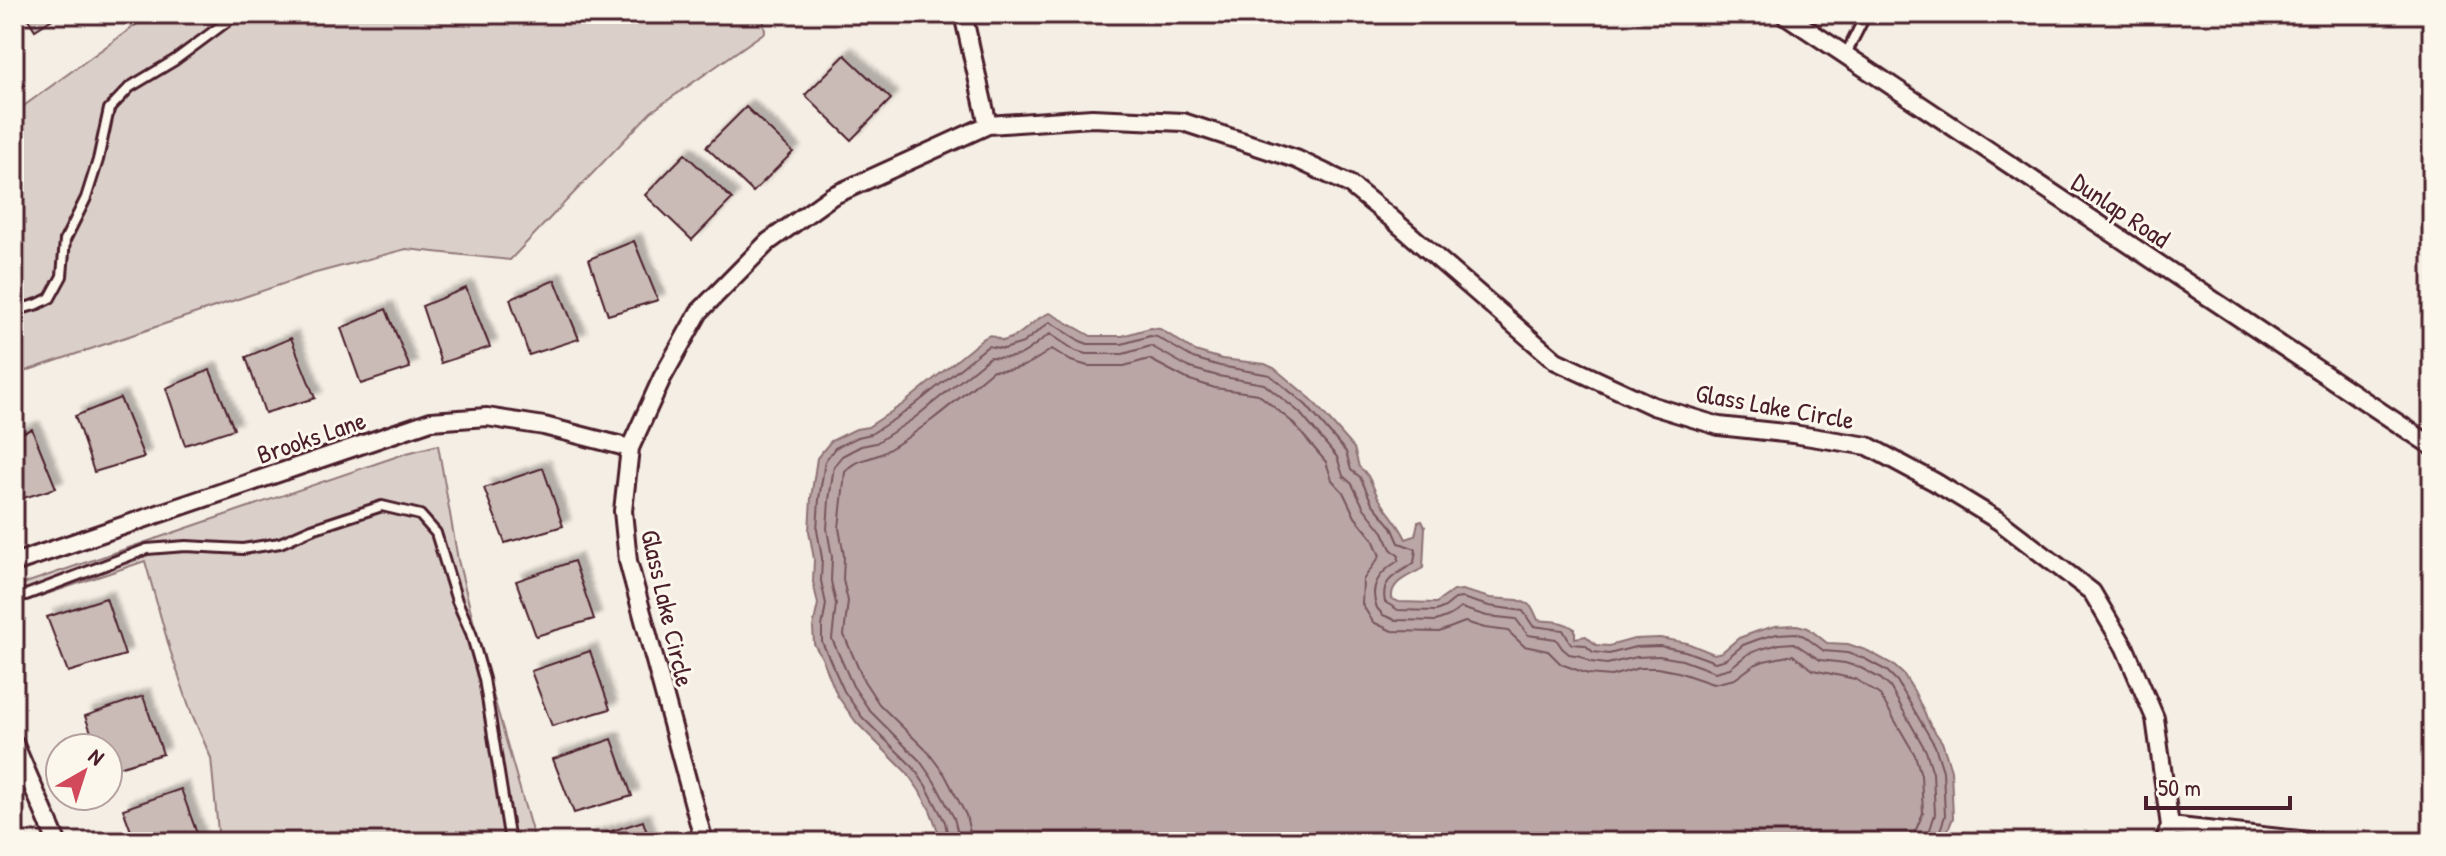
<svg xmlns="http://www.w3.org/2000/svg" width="2446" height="856" viewBox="0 0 2446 856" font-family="'Patrick Hand',sans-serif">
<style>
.green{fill:#dbd0c9;stroke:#92787a;stroke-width:2}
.water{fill:#baa7a5;stroke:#8d7174;stroke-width:2}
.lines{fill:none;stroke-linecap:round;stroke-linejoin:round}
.shore{stroke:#77555c;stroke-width:2}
.building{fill:#cabbb6;stroke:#4a1f2b;stroke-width:2;filter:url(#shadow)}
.service-casing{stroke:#4a1f2b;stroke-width:14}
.minor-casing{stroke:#4a1f2b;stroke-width:22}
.service{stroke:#fbf7ec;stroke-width:8}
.minor{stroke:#fbf7ec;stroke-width:16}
.labels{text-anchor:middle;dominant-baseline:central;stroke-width:6;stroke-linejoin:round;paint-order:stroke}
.street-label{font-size:26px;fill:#4a1f2b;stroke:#fbf7ec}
</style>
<defs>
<filter id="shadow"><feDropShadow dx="7" dy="-7" stdDeviation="2" flood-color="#0004"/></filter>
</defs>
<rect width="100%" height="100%" fill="#f4eee4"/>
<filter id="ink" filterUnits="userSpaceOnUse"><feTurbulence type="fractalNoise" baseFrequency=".0125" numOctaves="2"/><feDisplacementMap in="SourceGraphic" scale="16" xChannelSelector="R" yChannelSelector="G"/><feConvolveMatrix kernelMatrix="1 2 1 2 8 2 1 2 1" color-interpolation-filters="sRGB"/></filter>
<g filter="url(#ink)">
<path class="green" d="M151 14H763L765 32 651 112 510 260 406 249 312 274 14 375V113Z
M438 445 458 560 482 656 535 842H219L211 758 191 712 170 650 145 561 14 605V587L407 453Z"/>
<path class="water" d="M1050 313 1091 336H1122L1150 328 1160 329 1195 351 1222 359 1265 364 1274 368 1311 399 1354 448 1359 467C1371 474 1372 489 1380 500 1389 514 1399 524 1406 539L1415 536 1418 522 1422 521 1425 527 1423 568C1410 576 1390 581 1392 599L1399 602 1436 603 1453 591 1462 590 1490 598 1518 600 1528 604 1533 609 1538 620C1552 622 1562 620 1575 629V638L1586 636 1596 645 1609 646 1634 639 1660 638 1687 643 1714 654 1722 652 1739 638 1758 631 1775 626 1797 625 1808 628 1827 643 1848 644 1868 651 1892 664 1904 675 1914 691 1930 725 1942 742 1951 770 1953 818 1943 842H942L930 810 919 790 907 773 856 722 837 695 822 658 814 644 813 627 818 604 813 582 814 559 809 531 811 498 817 458 831 441 856 429 868 427 903 404 984 338 990 335 1003 341C1026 335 1031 319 1050 313Z"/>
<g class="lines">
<path class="shore" d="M949 842 945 822 926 786 913 767 862 717 844 691 822 642V627L826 604 821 581 822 558 817 530 819 499 825 461 835 448 858 437 871 434 907 411 988 346 1004 349 1023 343 1050 322 1080 341 1088 344H1122L1150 336 1157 337 1193 358 1220 366 1270 375 1306 405 1346 452 1351 470 1360 477 1372 503 1392 527 1399 543 1416 549 1414 563C1398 574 1380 579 1385 602L1398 610 1436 611 1445 607 1455 599 1462 598 1489 606 1523 611 1533 626 1563 630 1571 644 1585 645 1593 652 1609 654 1635 647 1660 646 1685 651 1715 662 1726 659 1743 645 1759 639 1777 634 1796 633 1804 636 1824 651 1847 653 1865 659 1887 671 1897 681 1935 746 1943 771 1945 816 1936 842
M960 842 954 818 934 781 920 761 870 711 853 686 832 639 836 604 831 581 832 557 827 529 829 500 834 466 842 456 861 446 876 443 913 419 990 357C1026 360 1023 352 1050 334L1076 351 1086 354H1123L1151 346 1190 368 1218 376 1264 384 1299 412 1337 457 1343 476 1352 484 1364 508 1383 532 1391 549 1399 556 1398 561C1380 572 1368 586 1377 608L1383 615 1395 620 1436 621 1449 616 1461 608 1487 616 1516 619 1528 635 1556 639 1562 648 1569 654 1581 656 1591 662 1607 664 1637 657 1659 656 1682 660 1715 672 1730 668 1748 654 1761 649 1780 644 1794 643 1820 660 1845 663 1861 668 1881 679 1890 687 1926 751 1933 773 1935 814 1926 842
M972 842 966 815 945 775 928 752 879 704 864 681 844 635 848 601 843 580 844 556 839 528 845 472C855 458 870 460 883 453 923 430 958 399 993 370 1020 372 1031 363 1052 349L1071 361 1088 366H1124L1149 359 1187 379 1215 388 1258 394 1291 421 1326 462 1332 480 1343 492 1355 517 1373 539 1380 556 1363 580 1362 604 1373 622 1392 631 1439 632 1465 622 1485 628 1508 631 1524 646 1548 651 1561 664 1588 674 1611 676 1639 668H1657L1678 672 1713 684 1735 679 1754 665 1764 661 1793 655 1813 670 1855 679 1880 695 1915 755 1921 775 1923 813 1915 832 1914 842"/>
</g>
<path class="building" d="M25 14H60L35 30Z
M845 55 891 99 851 140 805 95Z
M746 107 793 152 753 192 706 147Z
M685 154 732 199 692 240 645 195Z
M634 241 658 300 608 315 589 259Z
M555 280 579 339 529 355 510 299Z
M466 288 490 347 441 363 422 306Z
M386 309 410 368 361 384 341 328Z
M291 338 315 398 265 413 246 357Z
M210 370 234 429 185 445 166 388Z
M120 398 144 457 94 472 75 416Z
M32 429 56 488 14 501V436Z
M543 468 563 526 505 543 484 488Z
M574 561 594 619 536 636 516 581Z
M106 598 125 655 68 672 47 617Z
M590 651 610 709 552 726 531 671Z
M143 696 163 754 108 770V748H97L85 716Z
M612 739 632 796 574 813 553 759Z
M181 789 200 842H135L123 809Z
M643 821 650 842 584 840Z"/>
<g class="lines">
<g class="service-casing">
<path id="service" d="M1846 54 1866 14
M14 311 38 304 50 298 62 276 65 240 86 198 98 160 109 109 130 87 175 60 237 14
M14 588 19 594 26 595 147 549 186 546 243 549 280 543 312 529 382 506 420 515 436 533 457 601 471 633 484 679 510 842"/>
</g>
<g class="minor-casing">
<path id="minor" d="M963 14 988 125
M1784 14 2432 446
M14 563 431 421 487 417 544 426 630 448
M14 743 57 842
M2170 826 2318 842
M704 842 628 561 623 511 630 448 662 378 699 312 768 242 832 196 988 125 1092 118 1183 122 1296 159 1349 184 1391 218 1556 361 1653 406 1719 426 1793 434 1868 446 1935 482 1999 521 2092 592 2125 648 2155 718 2170 826 2164 842"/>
</g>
<use href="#service" class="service"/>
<use href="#minor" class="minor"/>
</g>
</g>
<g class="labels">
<g class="street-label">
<text transform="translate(2121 210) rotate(34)">Dunlap Road</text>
<text transform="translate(1775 406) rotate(10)">Glass Lake Circle</text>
<text transform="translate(311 437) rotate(-19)">Brooks Lane</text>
<text transform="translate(668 608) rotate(77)">Glass Lake Circle</text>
</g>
</g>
<rect width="2446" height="856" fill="none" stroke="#fbf7ec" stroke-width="48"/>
<rect x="24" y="24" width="2398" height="808" fill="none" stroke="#4a1f2b" stroke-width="3" filter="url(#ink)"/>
<g transform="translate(84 772) rotate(39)"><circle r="38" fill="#fbf7ec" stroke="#b4a19f" stroke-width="2"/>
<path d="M0-6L14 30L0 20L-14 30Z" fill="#d1495b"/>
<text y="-12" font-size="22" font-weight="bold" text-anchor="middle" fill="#4a1f2b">N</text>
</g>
<path d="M2146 796v12h144v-12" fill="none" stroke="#4a1f2b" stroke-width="4"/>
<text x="2158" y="796" font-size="24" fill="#4a1f2b" stroke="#fbf7ec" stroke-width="6" paint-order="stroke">50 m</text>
</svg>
